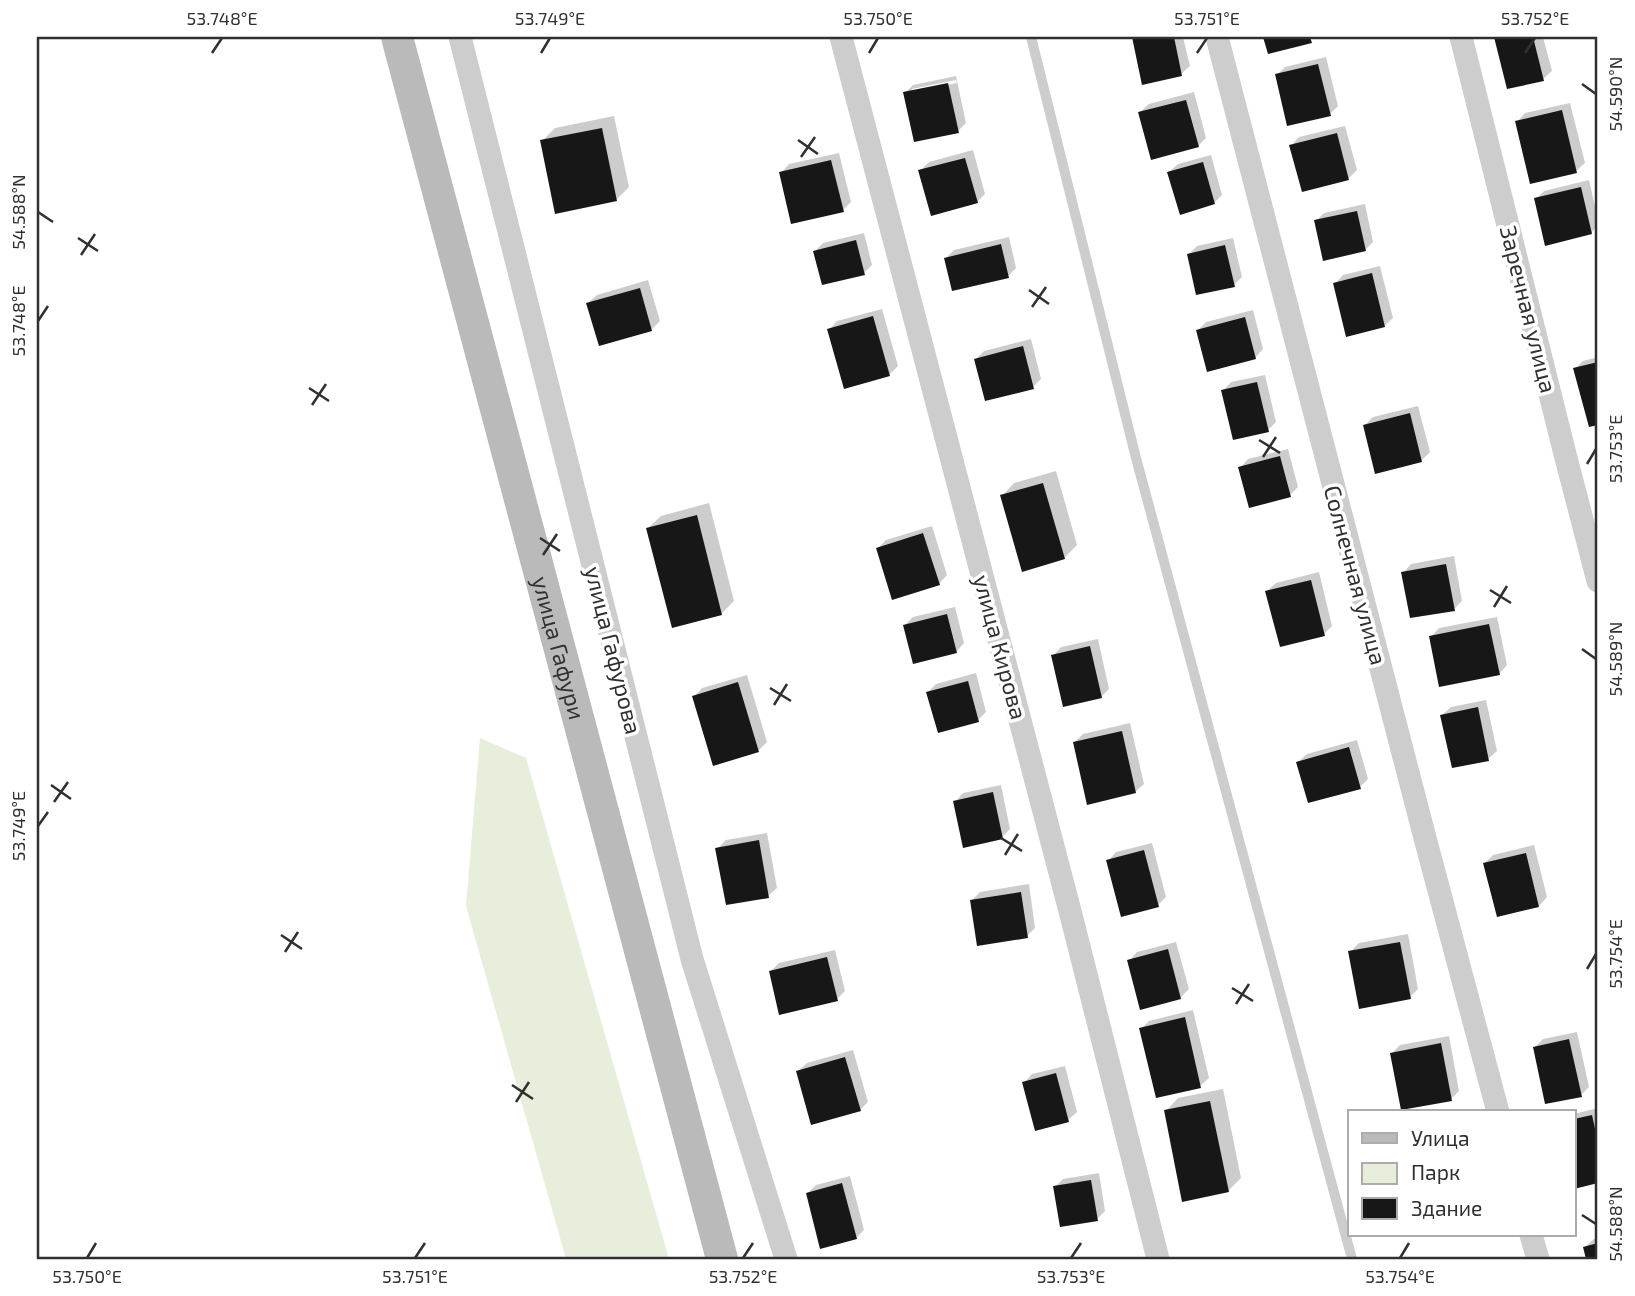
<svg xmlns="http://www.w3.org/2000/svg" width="1635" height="1296" viewBox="0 0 1635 1296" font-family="'Exo 2',sans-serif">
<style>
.green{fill:#e8eedc}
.shadow{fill:#0003;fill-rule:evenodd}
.building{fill:#171717}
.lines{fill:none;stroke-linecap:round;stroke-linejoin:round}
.lane{stroke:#cdcdcd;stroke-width:10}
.street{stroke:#cdcdcd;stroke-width:23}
.secondary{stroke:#bababa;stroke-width:32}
.ticks{fill:none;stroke:#303030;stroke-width:2.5}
.labels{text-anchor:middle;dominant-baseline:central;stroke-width:7;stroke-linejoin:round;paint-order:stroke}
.street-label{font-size:23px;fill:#303030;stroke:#fff}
.neatline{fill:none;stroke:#303030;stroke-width:2.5}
.ticks-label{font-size:18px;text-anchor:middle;fill:#303030}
</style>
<rect width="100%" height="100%" fill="#fff"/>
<path class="green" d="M480 738 526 758 669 1259H566L466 906Z"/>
<path class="shadow" d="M1134 37H1183L1190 66 1181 74 1144 83Z
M1496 37H1543L1552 71 1543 79 1508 87Z
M1326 57 1338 106 1330 114 1277 75 1285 67Z
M956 76 966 123 958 131 905 93 913 85ZM956 80 957 83 912 92V89Z
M1194 92 1206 138 1198 146 1140 112 1149 104Z
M1570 103 1585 163 1576 171 1517 122 1525 113Z
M614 116 629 187 616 200 542 141 555 128Z
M1345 126 1357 170 1349 178 1303 190 1291 146 1299 137Z
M973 150 985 194 977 202 920 171 929 162Z
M839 153 851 202 843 210 781 173 789 164Z
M1211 155 1222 195 1214 203 1169 172 1178 164Z
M1589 180 1598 220V225L1591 233 1536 199 1544 191Z
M1365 204 1373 242 1365 250 1316 221 1324 213Z
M864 233 872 265 864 273 815 251 823 243Z
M1009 237 1016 268 1008 276 946 258 954 250Z
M1233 238 1242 277 1234 285 1189 254 1197 246Z
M1380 266 1393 318 1384 326 1335 284 1343 275Z
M648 280 660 321 651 330 588 303 597 295Z
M882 309 898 366 890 374 845 387 829 330 837 321Z
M1253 310 1263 349 1255 358 1198 330 1206 322Z
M1031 339 1041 379 1033 387 975 360 984 351Z
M1598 357V423L1591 425 1575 369 1583 361Z
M1265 375 1276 422 1268 430 1223 391 1231 382Z
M1418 406 1430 452 1421 461 1365 425 1373 417Z
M1288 449 1298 487 1290 495 1240 468 1248 459Z
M1056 471 1077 545 1064 558 1002 496 1014 483Z
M709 503 734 601 721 614 648 528 661 516Z
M932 526 947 575 939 584 878 548 886 540Z
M1454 556 1462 601 1454 609 1403 573 1411 564Z
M1319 572 1332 626 1324 634 1267 591 1276 583Z
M955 607 964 643 956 652 905 625 913 617Z
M1497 617 1507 665 1499 674 1431 637 1439 628Z
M1098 639 1109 689 1101 697 1053 656 1061 647Z
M976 673 986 712 978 720 928 692 936 684Z
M747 675 767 742 759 750 714 764 694 697 702 688Z
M1486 700 1497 751 1488 759 1442 715 1451 707Z
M1130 723 1144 784 1135 792 1075 742 1083 734Z
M1357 740 1368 779 1360 787 1298 762 1307 754Z
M1001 785 1010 829 1002 837 955 802 963 793Z
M767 833 777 888 768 896 717 849 726 840Z
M1152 843 1166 897 1158 905 1108 861 1116 852Z
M1534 845 1547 897 1539 906 1485 863 1493 855Z
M1029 884 1035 928 1027 936 972 900 980 892Z
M1408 934 1418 989 1410 997 1350 952 1359 943Z
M1176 942 1189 989 1181 997 1141 1007 1129 961 1137 952Z
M835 950 845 991 837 999 771 971 779 963Z
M1193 1010 1209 1078 1200 1086 1141 1029 1149 1021Z
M1577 1032 1589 1087 1581 1095 1535 1047 1543 1039Z
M1449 1036 1459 1091 1451 1099 1392 1053 1400 1045Z
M853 1050 868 1102 860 1110 798 1071 807 1063Z
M1065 1066 1077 1112 1068 1120 1024 1083 1032 1074Z
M1223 1089 1241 1178 1228 1191 1166 1111 1178 1098Z
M1598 1108V1181L1574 1187V1114Z
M1099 1173 1105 1211 1097 1219 1055 1187 1063 1179Z
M850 1176 864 1230 856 1238 808 1193 816 1185Z
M1598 1238V1259H1588L1585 1247 1594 1239Z"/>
<path class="building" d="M1132 37H1174L1182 76 1142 85Z
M1263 37H1310L1312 43 1268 54Z
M1494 37H1533L1544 81 1507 89Z
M1318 64 1331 116 1287 126 1275 74Z
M948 83 959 133 914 142 903 92Z
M1186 100 1199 147 1151 160 1138 112Z
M1562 110 1577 173 1530 184 1515 121Z
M602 128 617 201 555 214 540 140Z
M1337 133 1349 180 1302 192 1289 145Z
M965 158 978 203 931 216 918 170Z
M831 160 844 212 791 224 779 172Z
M1203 162 1215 204 1180 215 1167 172Z
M1581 187 1592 234 1545 246 1534 198Z
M1357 211 1366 251 1323 261 1314 220Z
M856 240 865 275 822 285 813 251Z
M1001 244 1009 278 952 291 944 258Z
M1225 245 1235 287 1196 295 1187 254Z
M1372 273 1385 327 1346 337 1333 283Z
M640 288 652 331 599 346 586 303Z
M873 316 890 376 844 389 827 329Z
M1245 317 1256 359 1207 372 1196 330Z
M1023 346 1034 389 985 401 974 359Z
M1598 362V425L1589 427 1573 368Z
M1257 382 1269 432 1233 440 1221 390Z
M1410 413 1422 462 1375 474 1363 425Z
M1280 456 1291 497 1249 508 1238 467Z
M1043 483 1065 559 1022 572 1000 495Z
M697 515 722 615 672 628 646 528Z
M923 533 940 585 892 600 876 548Z
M1446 564 1455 611 1410 618 1401 572Z
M1311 580 1325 636 1280 647 1265 591Z
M947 614 957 653 913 664 903 625Z
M1489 624 1500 675 1439 687 1429 636Z
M1090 646 1102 698 1063 707 1051 655Z
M968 681 979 722 938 733 926 692Z
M738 682 759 752 713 766 692 696Z
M1478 707 1489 761 1452 768 1440 715Z
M1122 731 1136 793 1087 805 1073 742Z
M1349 747 1361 789 1308 803 1296 762Z
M993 792 1003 839 963 848 953 801Z
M759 840 769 898 726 905 715 848Z
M1144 850 1159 907 1121 917 1106 860Z
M1526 853 1539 907 1497 917 1483 863Z
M1021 892 1028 938 977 946 970 900Z
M1400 942 1411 999 1359 1009 1348 951Z
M1168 949 1181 999 1140 1010 1127 960Z
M827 957 838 1001 779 1015 769 971Z
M1185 1017 1201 1088 1156 1098 1139 1028Z
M1569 1039 1582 1097 1545 1104 1533 1047Z
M1441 1043 1452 1101 1401 1110 1390 1053Z
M845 1057 861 1111 811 1125 796 1071Z
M1056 1073 1069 1122 1035 1131 1022 1082Z
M1210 1101 1229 1192 1182 1202 1164 1110Z
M1592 1115 1598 1142V1183L1574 1189V1119Z
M1091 1180 1098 1221 1060 1227 1053 1186Z
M842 1183 857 1239 820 1249 806 1193Z
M1598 1243V1259H1586L1583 1247Z"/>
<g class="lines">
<path class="lane" d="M1031 37 1136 458 1352 1259"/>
<path class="street" d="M460 37 692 959 786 1259
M841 37 1070 911 1158 1259
M1217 37 1425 838 1498 1112
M1461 37 1565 454 1598 581
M1531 1235 1538 1259"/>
<path class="secondary" id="s1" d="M397 37 722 1259"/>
</g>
<path class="ticks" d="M212 53 222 38M541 53 550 38M869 53 878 38M1197 53 1207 38M1525 53 1535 38M1582 84 1596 94M798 140 818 154M801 157 815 137M38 212 53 222M78 238 98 251M81 255 95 234M1029 290 1049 304M1032 307 1046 287M38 321 48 306M309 388 329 401M312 405 326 384M1259 440 1280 453M1263 457 1276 437M1587 464 1596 449M540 538 560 551M543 555 557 534M1490 590 1511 603M1494 607 1507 586M1582 649 1596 659M770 688 791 701M774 705 787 684M51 785 71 799M54 802 68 782M38 826 48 812M1001 838 1022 851M1005 855 1018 834M281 935 302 949M285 952 298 932M1587 969 1596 954M1232 988 1253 1001M1236 1004 1249 984M512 1085 533 1099M516 1102 529 1082M1582 1215 1596 1224M87 1258 96 1243M415 1258 425 1243M743 1258 753 1243M1071 1258 1081 1243M1400 1258 1409 1243"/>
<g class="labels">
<g class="street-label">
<text transform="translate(1529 309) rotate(76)">Заречная улица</text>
<text transform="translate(1356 575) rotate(75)">Солнечная улица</text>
<text transform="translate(1001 647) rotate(75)">улица Кирова</text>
<text stroke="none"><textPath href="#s1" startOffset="632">улица Гафури</textPath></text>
<text transform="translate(614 650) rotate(76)">улица Гафурова</text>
</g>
</g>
<rect width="1635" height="1296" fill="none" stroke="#ffffff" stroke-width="77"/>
<rect x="1348" y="1110" width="228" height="126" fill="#ffffff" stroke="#acacac" stroke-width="2"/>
<rect x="1362" y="1133" width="35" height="10" fill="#bababa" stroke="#acacac" stroke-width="2"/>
<text x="1411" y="1146" font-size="21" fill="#303030">Улица</text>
<rect x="1362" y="1163" width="35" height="21" fill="#e8eedc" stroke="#acacac" stroke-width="2"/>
<text x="1411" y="1180" font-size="21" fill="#303030">Парк</text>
<rect x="1362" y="1198" width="35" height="21" fill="#171717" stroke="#acacac" stroke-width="2"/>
<text x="1411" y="1216" font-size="21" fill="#303030">Здание</text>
<rect x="38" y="38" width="1558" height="1220" class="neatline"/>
<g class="ticks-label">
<text x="222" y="25">53.748°E</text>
<text x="550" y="25">53.749°E</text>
<text x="878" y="25">53.750°E</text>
<text x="1207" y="25">53.751°E</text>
<text x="1535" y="25">53.752°E</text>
<text transform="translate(1616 94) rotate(-90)" y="6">54.590°N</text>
<text transform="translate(19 212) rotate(-90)" y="6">54.588°N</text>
<text transform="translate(19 321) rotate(-90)" y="6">53.748°E</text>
<text transform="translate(1616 449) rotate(-90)" y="6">53.753°E</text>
<text transform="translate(1616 659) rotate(-90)" y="6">54.589°N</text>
<text transform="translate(19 826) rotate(-90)" y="6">53.749°E</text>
<text transform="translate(1616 954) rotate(-90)" y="6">53.754°E</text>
<text transform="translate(1616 1224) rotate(-90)" y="6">54.588°N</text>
<text x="87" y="1283">53.750°E</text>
<text x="415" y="1283">53.751°E</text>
<text x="743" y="1283">53.752°E</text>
<text x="1071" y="1283">53.753°E</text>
<text x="1400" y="1283">53.754°E</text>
</g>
</svg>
